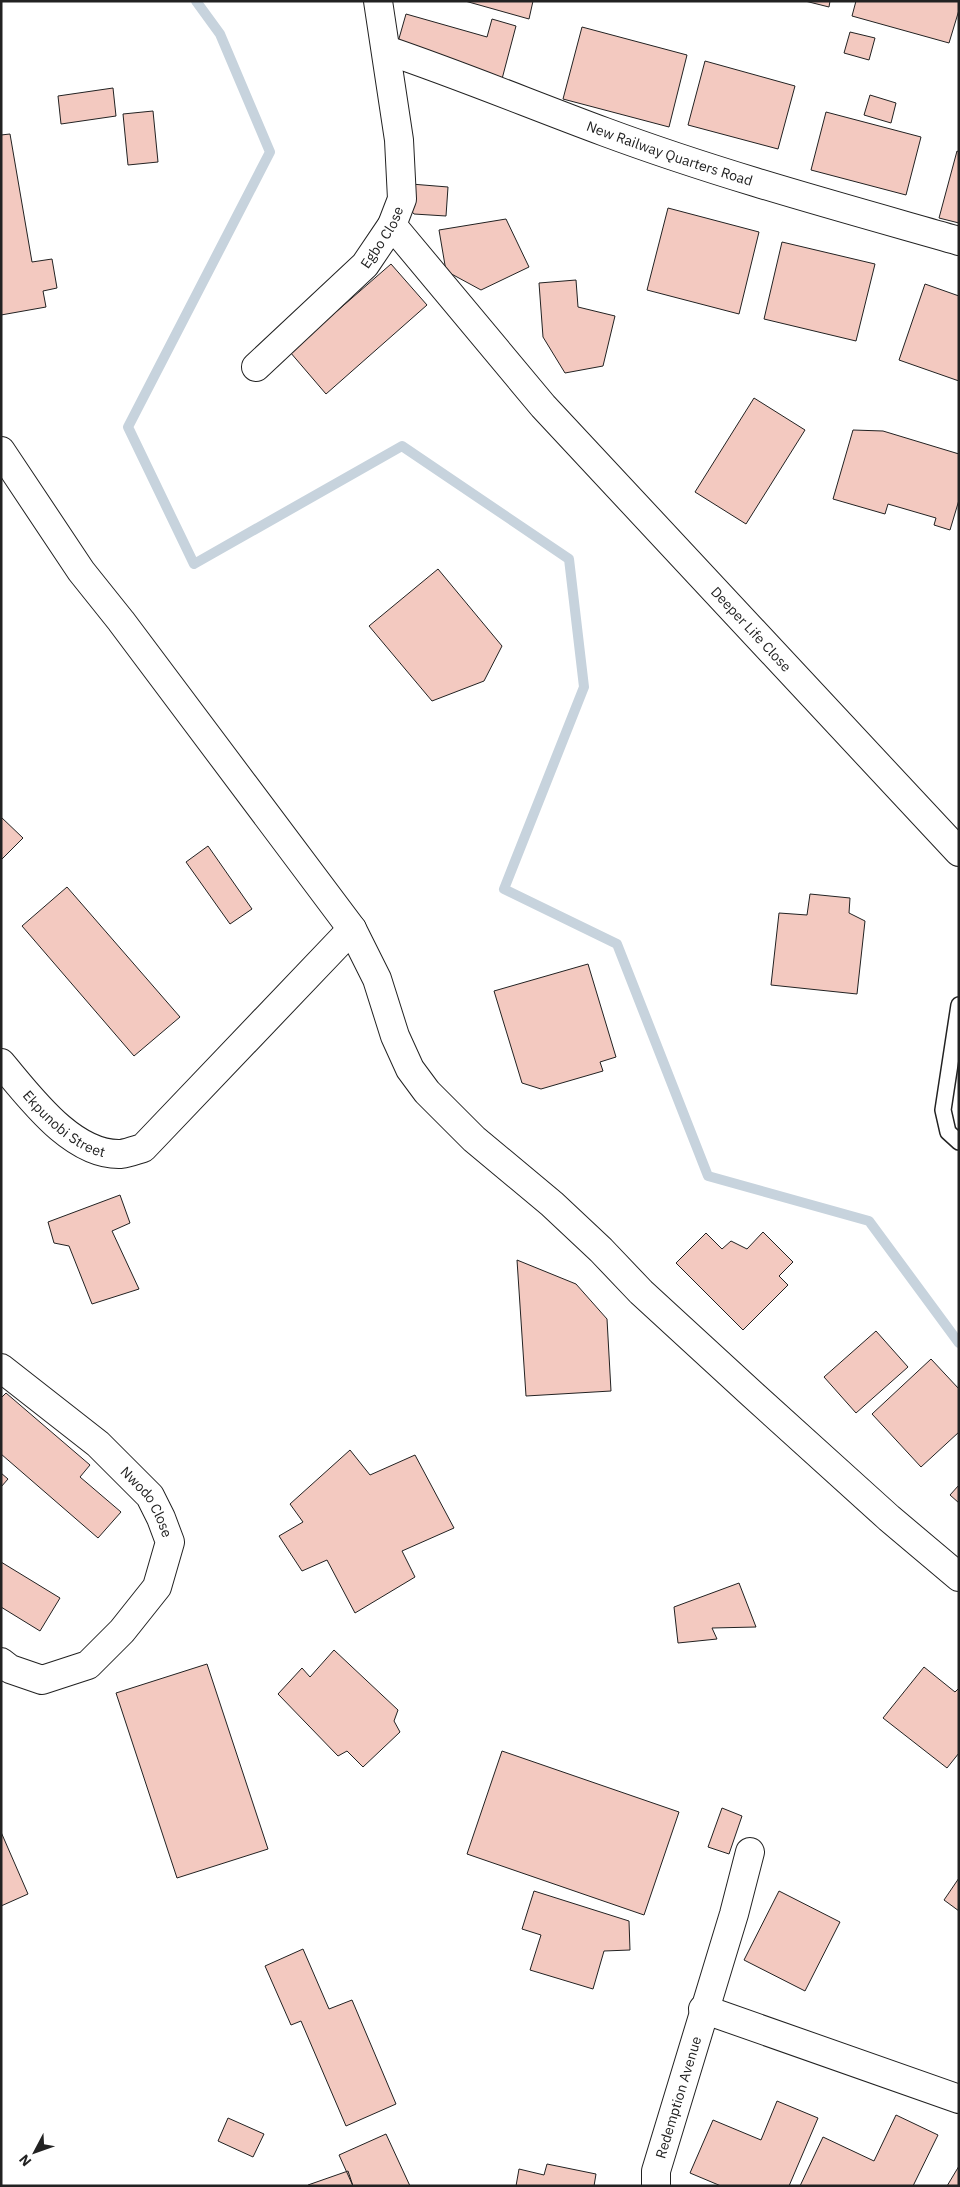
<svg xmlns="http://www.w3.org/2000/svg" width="960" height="2187" viewBox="0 0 960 2187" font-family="'IBM Plex Sans',sans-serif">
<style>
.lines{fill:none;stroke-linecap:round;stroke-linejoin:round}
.stream{stroke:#c7d3dd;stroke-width:10}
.building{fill:#f3c9c0;stroke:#222}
.lane-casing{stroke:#222;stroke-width:18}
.street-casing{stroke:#222;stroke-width:30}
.lane{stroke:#fff;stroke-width:15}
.street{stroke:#fff;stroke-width:28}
.labels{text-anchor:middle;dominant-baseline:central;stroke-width:4;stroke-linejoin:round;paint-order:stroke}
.street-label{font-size:14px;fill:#222;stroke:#fff}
</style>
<rect width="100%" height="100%" fill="#fff"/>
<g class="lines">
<path class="stream" d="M196 1 220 34 270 152 128 427 194 564 402 446 569 559 584 687 504 889 617 944 708 1176 869 1221 959 1343"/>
</g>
<path class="building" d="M465 1H533L529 19Z
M805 1H830L829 7Z
M856 1H959V10L949 43 852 16Z
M406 14 487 37 492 19 516 26 502 79 396 49Z
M582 27 687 55 669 127 563 99Z
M850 32 875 38 869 60 844 53Z
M705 61 795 86 778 149 688 125Z
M113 88 116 116 61 124 58 96Z
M870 95 896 103 891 123 864 115Z
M153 111 158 162 128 165 123 114Z
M826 112 921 137 906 195 811 170Z
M10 134 32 262 52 259 57 288 43 291 46 307 1 315V135Z
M957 151 959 152V223L939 218Z
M411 184 448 187 446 216 414 214 409 208Z
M668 208 759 232 739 314 647 290Z
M506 219 529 267 481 290 446 271 439 230Z
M782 242 875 264 856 341 764 319Z
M391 264 427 305 326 394 290 352Z
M576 280 578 307 615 316 603 366 565 373 543 337 539 283Z
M925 284 959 296V381L899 360Z
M754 398 805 430 746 524 695 492Z
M853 430 883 431 959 454V500L950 530 934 525 936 518 888 504 885 514 833 499Z
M438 569 502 646 484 681 432 701 369 626Z
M1 817 23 838 1 860Z
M208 846 252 909 230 924 186 862Z
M67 887 180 1017 134 1056 22 926Z
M810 894 850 898 849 913 865 921 857 994 771 985 779 913 807 915Z
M588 964 616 1057 600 1062 603 1071 541 1089 522 1083 494 991Z
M120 1195 130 1223 112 1231 139 1289 92 1304 69 1246 54 1243 48 1222Z
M763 1232 793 1262 779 1276 788 1285 743 1330 676 1263 706 1233 722 1249 731 1241 747 1249Z
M517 1260 576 1284 607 1319 611 1391 526 1396Z
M876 1331 908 1367 856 1413 824 1377Z
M931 1359 959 1389V1432L921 1467 872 1414Z
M6 1393 90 1465 80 1477 121 1512 98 1538 1 1454V1398Z
M350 1450 370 1475 415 1455 454 1528 402 1551 415 1577 355 1613 327 1560 302 1571 279 1536 303 1522 290 1504Z
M1 1473 8 1479 1 1487Z
M959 1485V1503L950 1495Z
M1 1562 60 1598 40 1631 1 1607Z
M739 1583 756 1627 712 1628 717 1639 678 1643 674 1607Z
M334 1650 398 1710 394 1721 400 1732 363 1767 347 1751 338 1756 278 1694 302 1668 310 1677Z
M207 1664 268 1849 177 1878 116 1693Z
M924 1667 955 1692 959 1688V1753L947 1768 883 1718Z
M502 1751 679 1812 644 1915 467 1854Z
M722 1808 742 1816 729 1854 708 1847Z
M1 1832 28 1894 1 1906Z
M959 1878V1911L944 1900Z
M534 1891 629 1921 630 1950 604 1951 593 1989 530 1970 541 1935 522 1929Z
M779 1891 840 1922 805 1991 744 1960Z
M303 1949 329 2009 352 2000 396 2104 346 2126 301 2021 291 2025 265 1966Z
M777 2101 818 2118 789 2186H721L690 2173 713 2120 761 2140Z
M896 2115 938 2135 913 2186H800L823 2137 874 2161Z
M228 2118 264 2134 253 2157 218 2141Z
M386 2134 410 2186H353L339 2155Z
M547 2164 596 2174 594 2186H516L519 2169 544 2175Z
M959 2166V2186H947Z
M348 2171 353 2186H308V2185Z"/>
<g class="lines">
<g class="lane-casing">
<path id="lane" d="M959 1005 943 1110 948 1132 959 1142"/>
</g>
<g class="street-casing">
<g id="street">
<path id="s1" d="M386 50C460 75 532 105 605 132 721 175 840 207 959 241"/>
<path id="s2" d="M392 225 543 406 959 852"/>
<path id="s3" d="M256 367 365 265 392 225 402 199 399 140 378 1"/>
<path d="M1 451 81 571 121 621 352 929 377 979 395 1036 410 1069 427 1092 474 1139 552 1204 601 1250 641 1292 752 1394 889 1518 959 1577"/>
<path id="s4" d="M1 1063C29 1096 72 1156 121 1154 128 1153 136 1150 143 1148L352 929"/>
<path id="s5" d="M1 1368 98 1444 150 1496 161 1518 170 1542 157 1587 122 1631 88 1665 42 1680 10 1669 1 1662"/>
<path d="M703 2009 959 2099"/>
<path id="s6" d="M656 2186V2171L734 1914 750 1852"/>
</g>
</g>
<use href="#lane" class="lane"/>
<use href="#street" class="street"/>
</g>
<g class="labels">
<g class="street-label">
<text stroke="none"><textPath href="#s1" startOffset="302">New Railway Quarters Road</textPath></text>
<text stroke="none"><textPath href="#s3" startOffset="182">Egbo Close</textPath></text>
<text stroke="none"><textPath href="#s2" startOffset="541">Deeper Life Close</textPath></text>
<text stroke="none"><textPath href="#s4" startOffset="89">Ekpunobi Street</textPath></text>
<text stroke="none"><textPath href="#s5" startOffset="200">Nwodo Close</textPath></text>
<text stroke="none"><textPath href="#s6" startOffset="92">Redemption Avenue</textPath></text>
</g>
</g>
<rect width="960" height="2187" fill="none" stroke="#222222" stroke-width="5"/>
<g transform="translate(35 2152) rotate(229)" stroke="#ffffff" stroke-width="4" paint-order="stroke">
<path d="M0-4L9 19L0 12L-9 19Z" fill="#222222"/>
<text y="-8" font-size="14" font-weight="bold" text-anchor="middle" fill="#222222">N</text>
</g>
</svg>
